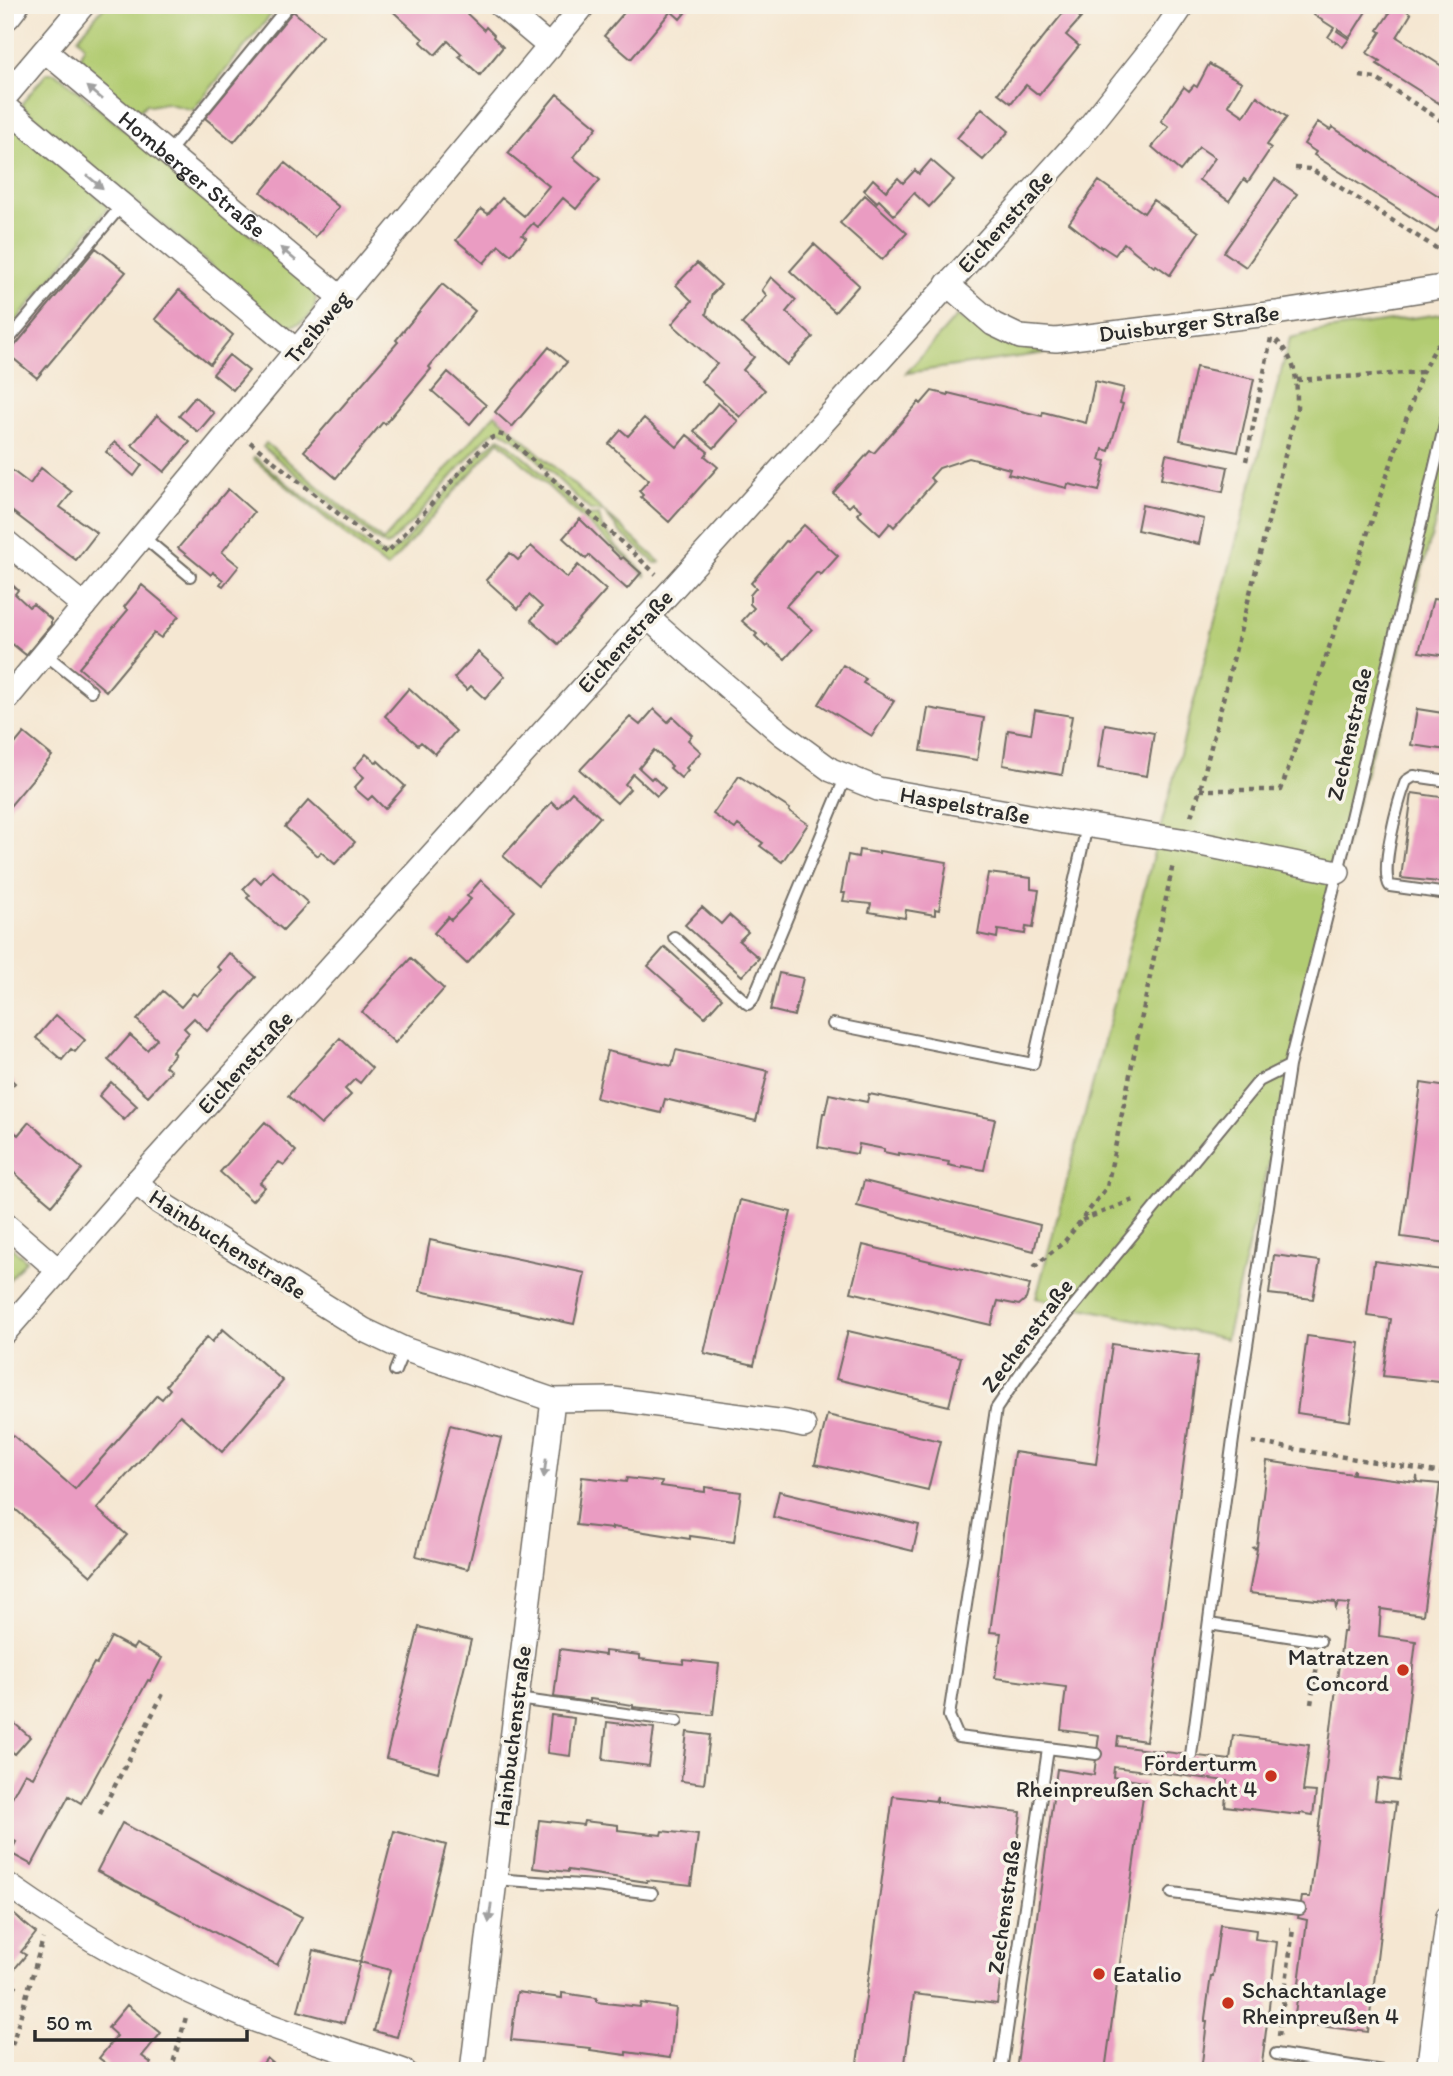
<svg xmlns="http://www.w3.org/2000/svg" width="1453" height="2076" viewBox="0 0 1453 2076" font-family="Itim,sans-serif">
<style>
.green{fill:#b2cc72;stroke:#6e7c4e;stroke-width:2}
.building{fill:#ea9cc2}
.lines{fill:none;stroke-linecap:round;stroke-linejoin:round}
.lane-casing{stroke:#726d65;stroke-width:14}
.street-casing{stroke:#726d65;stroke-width:26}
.secondary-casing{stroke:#726d65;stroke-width:35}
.path{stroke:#726d65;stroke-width:4.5;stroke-dasharray:5 5;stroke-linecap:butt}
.lane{stroke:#fff;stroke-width:10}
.street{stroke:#fff;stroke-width:23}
.secondary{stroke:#fff;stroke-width:32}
.oneway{fill:#a0a0a0}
.poi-dot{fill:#c8321e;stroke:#f7f3e8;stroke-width:2.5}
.labels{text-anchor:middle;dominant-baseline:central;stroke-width:7;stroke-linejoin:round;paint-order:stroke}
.street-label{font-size:23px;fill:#2b2b2b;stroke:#f7f3e8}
.poi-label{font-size:23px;fill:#2b2b2b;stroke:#f7f3e8;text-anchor:end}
</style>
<rect width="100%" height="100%" fill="#f7f3e8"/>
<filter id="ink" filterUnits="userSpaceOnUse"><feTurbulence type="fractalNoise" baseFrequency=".0143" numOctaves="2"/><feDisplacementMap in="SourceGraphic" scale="14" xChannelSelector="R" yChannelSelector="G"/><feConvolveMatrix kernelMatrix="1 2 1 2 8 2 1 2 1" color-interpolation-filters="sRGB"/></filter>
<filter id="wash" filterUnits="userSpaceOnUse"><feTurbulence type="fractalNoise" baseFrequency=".00686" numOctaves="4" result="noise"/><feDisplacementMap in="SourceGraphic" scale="28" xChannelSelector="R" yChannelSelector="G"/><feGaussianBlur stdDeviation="1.57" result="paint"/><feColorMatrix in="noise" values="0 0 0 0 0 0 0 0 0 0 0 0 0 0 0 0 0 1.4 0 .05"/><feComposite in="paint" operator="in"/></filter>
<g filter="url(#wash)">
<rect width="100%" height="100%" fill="#f5e7d2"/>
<path class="green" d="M105 5H279L193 110 165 103 150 106 147 104 135 114 76 64 81 62V53L85 46 78 38Z
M47 73H56L314 288C321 310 305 329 281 325L23 107 22 103Z
M12 124 107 205V209L5 335V125Z
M1448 313V477L1338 872 1226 1339 1036 1298 1290 338 1319 331Z
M956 317C969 321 978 329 989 336 1010 347 1030 350 1053 352L906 373Z
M495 414 660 562 659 563H655L621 533 604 512 590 510 536 458 517 441 500 430 493 432 482 442 415 519 387 546 375 539 263 447 266 443 383 541Z
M499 438 505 441 530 462 586 516 599 515 602 528 613 540 614 544 644 572 646 577 499 441 387 568 253 459 255 457C294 490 335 521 376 551L384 555 391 553 403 543 480 454Z
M5 1242 26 1260 5 1285Z"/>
<g id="blocks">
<path class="building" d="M386 5H458L484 30 486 27 494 35 493 37 503 47 480 75 459 56 462 54 448 41 435 55 421 42 423 39Z
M626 5H688L690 7 680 19 671 11 631 59 604 36 629 7Z
M1318 5H1370L1350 37 1338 29 1337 31 1349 39 1343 47 1328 37 1334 28 1314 15 1319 8 1317 7Z
M1395 5H1399L1411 14 1397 37 1448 70V109L1377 64 1380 61 1367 53 1381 32 1378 30Z
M1068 7 1081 18 1066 35 1079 46 1039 95 1026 85 1011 103 998 93Z
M293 11 322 36 234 142 205 118Z
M1209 64 1242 82 1228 105 1244 116 1257 96 1287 117 1267 145 1271 148 1248 182 1244 179 1229 201 1199 180 1215 158 1199 147 1180 171 1152 147 1169 127 1161 121 1172 104 1184 87 1189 91 1194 85 1197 87Z
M557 94 597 127 573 157 600 180 576 209 563 198 538 227 533 223 522 235 526 238 511 255 499 245 484 263 456 240 481 209 488 214 502 198 524 216 549 186 508 153Z
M982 108 1009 131 983 160 957 138Z
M1318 122 1330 130 1332 127 1448 202V214L1436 233 1314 155 1316 152 1304 144Z
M931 160 954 180 929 207 914 193 894 215 879 200 877 202 864 190 873 179 886 191 898 178 903 183 915 170 919 174Z
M285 163 339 207 315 237 261 192Z
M1275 179 1297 194 1246 267 1224 252Z
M1099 181 1144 213 1153 200 1199 232 1170 275 1156 265 1154 267 1124 243 1115 255 1101 246V248L1069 223Z
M865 195 907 233 882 260 840 223Z
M814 244 859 285 835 312 790 271Z
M96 248 126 272 37 378 8 354Z
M697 263 721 285 712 294 706 314 754 357 743 370 765 390 740 417 701 381 717 364 672 324 692 301 676 285Z
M771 277 796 300 786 312 813 337 787 365 742 324 767 296 762 290Z
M442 284 475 311 429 367 431 369 385 424 383 422 336 478 304 451 398 342 396 340Z
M179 290 233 335 210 364 155 319Z
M549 347 567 362 512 427 495 412Z
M229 355 249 371 233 390 213 374Z
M1196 367 1254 379 1238 452 1180 440Z
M448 372 486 405 470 424 432 391Z
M1095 381 1124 388 1120 403 1123 404 1109 451 1103 449 1100 460 1106 461 1099 491 1068 484 1067 488 1008 474 1010 469 969 458 939 468 930 478 934 482 894 527 890 523 880 535 857 514 861 510 853 503 849 507 833 493 870 451 874 453 919 402 921 404 932 391 948 395V393L1042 416 1043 412 1086 423Z
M195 397 214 413 198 432 179 416Z
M718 403 738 421 714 448 694 431Z
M157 415 190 442 164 472 132 445Z
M644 418 677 447 687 435 708 452 705 456 718 467 669 522 641 497 643 495 639 491 649 480 609 444 621 430 628 436Z
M115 442 142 465 134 476 106 452Z
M1166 454 1228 467 1223 492 1161 479Z
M5 465 30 484 41 468 72 492 60 507 97 533 76 560 5 506Z
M228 489 254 512 222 552 239 566 223 586 220 584 223 580 213 572 211 575 178 548Z
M1142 505 1204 519 1199 544 1137 530Z
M580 519 621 559 623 557 641 573 627 589 589 555 586 559 563 538Z
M804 525 838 556 821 575 817 572 786 606 812 629 785 659 768 645 766 647 755 636 757 634 742 621 754 608 750 604V595L756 588 751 583 786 541 788 542Z
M531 546 567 578 578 565 606 590 558 644 531 620 542 607 529 595 518 609 486 580 510 553 518 560Z
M5 578 18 590 15 594 29 607 33 604 51 619V625L26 655 5 638Z
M142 585 179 616 161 638 154 633 106 691 79 668 128 610 124 607Z
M1433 599 1448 601V656L1419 652Z
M478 652 505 676 485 699 471 686 467 690 454 678Z
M843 665 866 679 863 683 894 701 872 736 819 704Z
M409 688 456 731 435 754 421 742 418 745 385 716Z
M1446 692H1448V750L1411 745 1417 709 1443 713Z
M928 708 984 718 977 760 921 751Z
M654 709 668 722 673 717 692 735 688 740 701 752 686 768 688 770 681 778 670 768 672 766 654 750 639 768 651 779 653 777 665 788 657 796 633 774 625 784 630 789 617 803 580 770 630 717 640 725Z
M1035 710 1072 716 1062 775 1003 765 1008 730 1031 734Z
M1105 724 1154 733 1147 776 1098 768Z
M24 733 52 756 5 812V756Z
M366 754 377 763 378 761 405 786 385 809 372 796 368 800 354 788 364 777 354 768Z
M739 776 790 809 789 811 808 824 782 862 760 846 763 843 750 834 738 825 735 829 713 814Z
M572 792 600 817 538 886 503 856 552 802 558 808Z
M1412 793 1448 798V883L1401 878Z
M309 800 355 842 335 864 321 852 318 856 285 827Z
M859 850 879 853V851L947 862 939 910 935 909V915L906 910 905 918 869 912 871 904 843 901 845 893H841L848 855 858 857Z
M272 870 308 903 283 930 247 898 250 895 243 889 255 877 261 883Z
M988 873 1031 878V889L1039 890 1033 928 1026 927 1025 934 998 930 997 938 978 934Z
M481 880 515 911 467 964 434 933 448 917 451 920 471 899 467 896Z
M702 907 721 924 729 915 748 932 739 941 759 958 742 976 685 925Z
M665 947 722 998 705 1017 648 966Z
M229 953 256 977 207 1031 194 1018 184 1028 189 1033 172 1052 175 1054 165 1066 171 1071 148 1096 108 1060 130 1035 147 1050 157 1039 137 1020 163 991 181 1007 193 993 197 996 221 970 217 967Z
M411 958 444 989 395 1043 362 1012Z
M779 973 803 978 794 1016 770 1010Z
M56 1015 85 1040 75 1052 71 1049 62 1060 36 1038Z
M340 1038 372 1068 360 1083 355 1079 345 1089 351 1095 321 1125 288 1096Z
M676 1050 768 1071 756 1121 665 1099 661 1113 596 1098 607 1051 672 1066Z
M5 1074 15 1083 5 1094Z
M111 1082 137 1106 124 1120 99 1096Z
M1421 1083 1448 1087V1243L1401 1237Z
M829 1094 867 1102 869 1094 995 1119 984 1170 962 1166V1168L948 1165 949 1162 898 1153V1155L884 1152V1149L859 1144 857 1154 818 1147 823 1113H825Z
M29 1122 82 1169 52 1205 5 1165V1124L18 1135Z
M265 1122 296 1151 284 1165 279 1162 260 1183 265 1187 252 1201 220 1172Z
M864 1181 1040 1225 1034 1251 857 1206Z
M740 1200 791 1212 754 1365 704 1353Z
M430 1240 585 1273 574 1324 420 1291Z
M863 1245 1030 1285 1026 1299 1019 1305 998 1301 991 1325 851 1292Z
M1274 1255 1320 1261 1313 1299 1269 1294Z
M1374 1261 1442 1270 1443 1264 1448 1265V1383L1383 1376 1391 1319 1367 1316Z
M223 1329 283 1381 222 1452 180 1415 97 1509 127 1535 91 1576 5 1500V1434L8 1431 75 1489 157 1395 162 1399 170 1389 166 1385 207 1337 212 1342Z
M848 1331 961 1357 949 1406 836 1379Z
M1307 1336 1360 1343 1350 1421 1297 1413Z
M1112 1344 1198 1356 1146 1741 1118 1737 1117 1746 1230 1760 1233 1735 1309 1745 1303 1791 1316 1792 1313 1815 1300 1813V1815L1225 1806 1227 1781 1114 1767 1113 1777 1145 1782 1105 2071H1016L1057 1769 1094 1775 1099 1735 1061 1730 1066 1687 995 1678 1001 1633 990 1632 1014 1452 1096 1464Z
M827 1415 940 1441 928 1490 815 1464Z
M450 1425 501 1438 468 1569 416 1556Z
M1267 1461 1352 1474 1354 1469V1474L1416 1482 1417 1476 1418 1482 1440 1484 1423 1615 1381 1609 1379 1636 1416 1641 1399 1781 1378 1778 1375 1800 1396 1802 1368 2032 1294 2023 1307 1920 1298 1918 1302 1897H1310L1343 1632H1345L1348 1608 1350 1604 1338 1603 1336 1608 1335 1602 1249 1593 1257 1549 1252 1548 1257 1547Z
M582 1477 626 1482 627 1478 662 1482 661 1486 705 1492V1487L741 1492 734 1542 690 1536V1539L612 1527V1529L576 1525Z
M779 1491 919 1525 913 1551 773 1517Z
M419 1627 471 1640 438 1772 386 1758Z
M111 1637 133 1649 136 1644 162 1658 150 1681 148 1680 81 1803 69 1796 32 1865 10 1853 16 1842 5 1836V1810L25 1773 33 1777 94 1663 97 1664Z
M560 1649 605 1655V1651L640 1655V1659L683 1664 684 1660 719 1664 713 1715 633 1707V1705L590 1699V1702L554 1697Z
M5 1715 30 1737 15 1754 5 1746Z
M551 1715 574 1718 570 1756 547 1753Z
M607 1722 654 1728 649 1766 603 1760Z
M687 1732 710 1735 704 1784 681 1781Z
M893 1796 935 1801 937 1796V1802L1021 1812 1000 1982 997 2004 914 1994 904 2071H856Z
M539 1820 583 1825 584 1821 618 1825V1830L661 1835 662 1831 698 1835 691 1885 647 1880V1882L568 1870V1872L533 1868Z
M122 1823 302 1917 277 1965 97 1871Z
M394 1831 446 1845 397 2037 374 2031 390 1970 360 1962Z
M5 1907 36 1933 21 1952 26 1955 7 1978 17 1986 5 2000Z
M1220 1925 1256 1930 1255 1939 1277 1942 1261 2071H1201L1207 2022H1205V2018L1211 1976H1213Z
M314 1950 360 1962 344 2023 298 2011Z
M517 1992 562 1998V1993L597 1998V2002L640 2007 641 2003 676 2008 670 2058 626 2052V2055L590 2050 591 2048 511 2040Z
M127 2005 161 2033 142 2056 151 2063 145 2071H103L108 2065 99 2058 117 2036 108 2028Z
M267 2058 282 2071H257Z"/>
</g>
</g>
<g filter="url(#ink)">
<use href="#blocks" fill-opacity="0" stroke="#726d65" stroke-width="2"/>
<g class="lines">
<g class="lane-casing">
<path id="lane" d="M168 153 289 5
M5 344 122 205
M142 536 190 576
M45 654 91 691
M1448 781 1414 776 1406 781C1399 799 1379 871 1390 886L1448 894
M674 937 748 1004 753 999 846 776
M833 1024 1033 1064 1087 826
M395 1371 404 1349
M1209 1624 1320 1641
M517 1699 677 1721
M1096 1754 958 1737 949 1716 996 1409 1028 1362 1259 1081 1289 1066
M1191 1755 1233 1439 1289 1066 1338 872 1448 411
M494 1879 596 1886 652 1893
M1172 1893 1300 1909
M1276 2054 1383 2071
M1001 2071 1048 1749"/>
</g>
<g class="street-casing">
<g id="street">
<path d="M500 5 550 47"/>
<path id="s1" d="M45 51 341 298"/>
<path d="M5 97 83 5"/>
<path d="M5 107 297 351"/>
<path d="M947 284 993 324 1020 337 1056 340 1276 313 1448 286"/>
<path d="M5 541 84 606"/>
<path d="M647 617 782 734 831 770 878 789 1052 820 1181 840 1338 872"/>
<path d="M5 701 584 5"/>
<path d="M136 1182 159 1202 364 1330 404 1349 553 1400 613 1399 786 1422 804 1426"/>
<path d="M5 1224 59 1271"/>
<path d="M5 1332 136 1182 1077 142 1164 33 1183 5"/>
<path d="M5 1883C80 1936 162 1982 247 2017 298 2037 352 2053 404 2071"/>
<path d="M472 2071 553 1400"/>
<path d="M1428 2071 1448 1916"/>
</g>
</g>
<g class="secondary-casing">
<path id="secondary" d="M5 14 12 5"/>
</g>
<path class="path" d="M1360 76 1375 78 1448 125
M1295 168 1311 169 1444 253H1448
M1297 380 1422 372
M250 442 387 553 490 439 498 434 506 436 656 574
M1246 461 1271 338
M1200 790H1281L1422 372 1448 326
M1191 816 1200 790 1297 408C1297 378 1297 360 1274 338
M1082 1220 1136 1199
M1034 1267 1065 1241 1107 1187 1173 864
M1252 1442 1448 1474
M1311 1704 1318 1659
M100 1814 163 1694
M1279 2036 1293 1929H1290
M12 2045 43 1939
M171 2071 186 2017"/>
<use href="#lane" class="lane"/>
<use href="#street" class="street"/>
<use href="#secondary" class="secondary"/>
</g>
<defs><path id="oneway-solid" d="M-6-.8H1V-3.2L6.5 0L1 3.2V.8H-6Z" transform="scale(1.75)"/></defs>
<g class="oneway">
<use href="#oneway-solid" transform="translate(95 93) rotate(-140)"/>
<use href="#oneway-solid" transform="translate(95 182) rotate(40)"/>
<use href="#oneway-solid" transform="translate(288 254) rotate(-140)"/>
<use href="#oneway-solid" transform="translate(545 1468) rotate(97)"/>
<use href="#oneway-solid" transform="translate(490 1913) rotate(97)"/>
</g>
</g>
<g class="poi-dot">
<circle cx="1403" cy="1670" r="7"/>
<circle cx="1271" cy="1776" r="7"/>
<circle cx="1099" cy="1974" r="7"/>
<circle cx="1228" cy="2003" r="7"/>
</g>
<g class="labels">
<g class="street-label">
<text stroke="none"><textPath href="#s1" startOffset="192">Homberger Straße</textPath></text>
<text transform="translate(1005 221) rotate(-48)">Eichenstraße</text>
<text transform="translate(1189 323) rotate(-7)">Duisburger Straße</text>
<text transform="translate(317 327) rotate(-50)">Treibweg</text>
<text transform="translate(625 641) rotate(-48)">Eichenstraße</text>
<text transform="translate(1349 734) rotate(-77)">Zechenstraße</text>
<text transform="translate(965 805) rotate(10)">Haspelstraße</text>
<text transform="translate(245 1062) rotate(-48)">Eichenstraße</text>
<text transform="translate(228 1244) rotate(33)">Hainbuchenstraße</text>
<text transform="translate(1027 1335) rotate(-53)">Zechenstraße</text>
<text transform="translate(512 1736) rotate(-83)">Hainbuchenstraße</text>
<text transform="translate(1004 1907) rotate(-82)">Zechenstraße</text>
</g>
<g class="poi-label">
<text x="1389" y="1657">Matratzen<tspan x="1389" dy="26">Concord</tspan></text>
<text x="1257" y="1763">Förderturm<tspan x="1257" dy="26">Rheinpreußen Schacht 4</tspan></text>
<text x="1113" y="1974" text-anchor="start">Eatalio</text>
<text x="1242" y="1990" text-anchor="start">Schachtanlage<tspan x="1242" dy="26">Rheinpreußen 4</tspan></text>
</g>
</g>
<rect width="1453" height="2076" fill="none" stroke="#f7f3e8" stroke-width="28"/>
<path d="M35 2030v10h212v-10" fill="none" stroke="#2b2b2b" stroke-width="3.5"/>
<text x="46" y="2030" font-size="21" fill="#2b2b2b" stroke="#f7f3e8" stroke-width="5" paint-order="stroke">50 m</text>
</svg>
